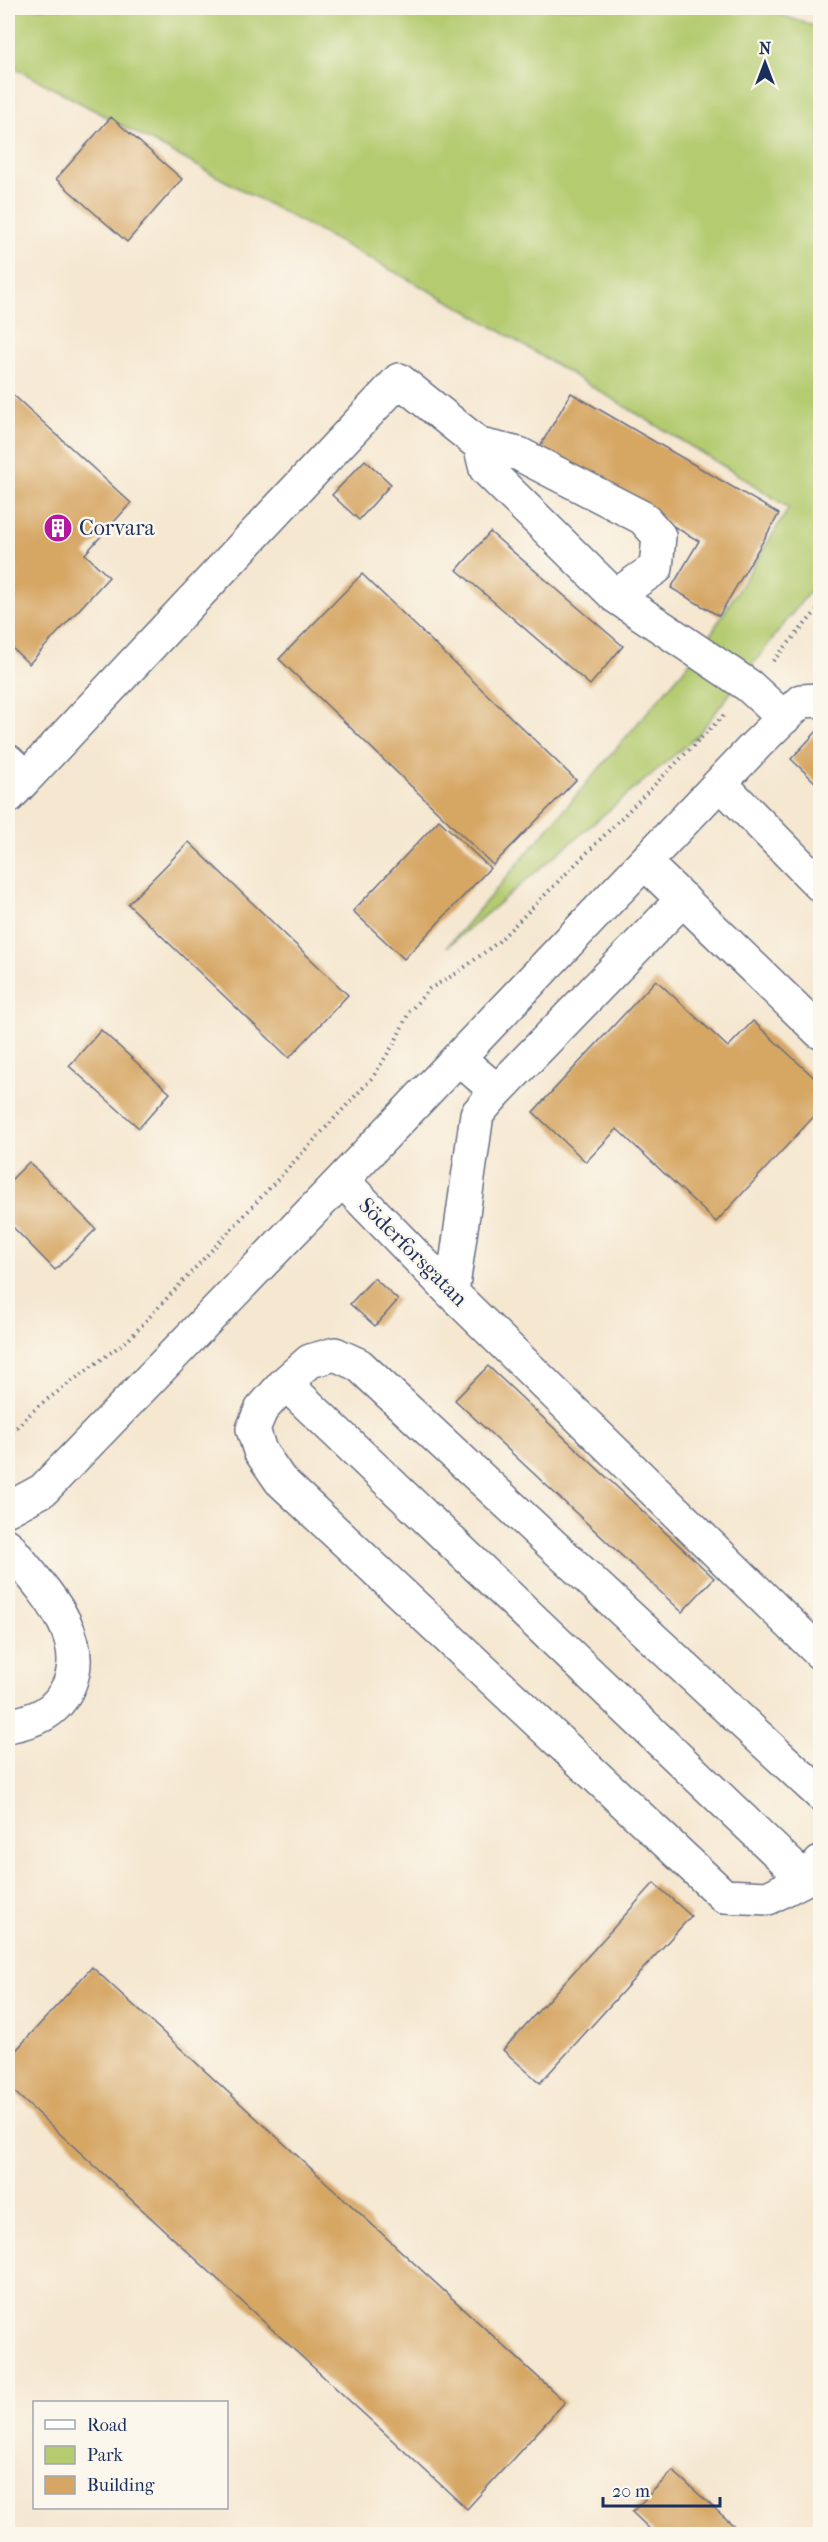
<svg xmlns="http://www.w3.org/2000/svg" width="828" height="2542" viewBox="0 0 828 2542" font-family="'IM FELL French Canon',serif">
<style>
.green{fill:#b4cb70;stroke:#687d67;stroke-width:1.5}
.building{fill:#d6a664}
.lines{fill:none;stroke-linecap:round;stroke-linejoin:round}
.minor-casing{stroke:#676f86;stroke-width:36}
.path{stroke:#676f86;stroke-width:4;stroke-dasharray:1.5 4.5;stroke-linecap:butt}
.minor{stroke:#fff;stroke-width:33}
.labels{text-anchor:middle;dominant-baseline:central;stroke-width:5;stroke-linejoin:round;paint-order:stroke}
.poi-label{font-size:22px;fill:#1b2f5e;stroke:#fbf7ec;text-anchor:start}
.street-label{font-size:22px;fill:#1b2f5e;stroke:#fbf7ec}
</style>
<rect width="100%" height="100%" fill="#fbf7ec"/>
<filter id="ink" filterUnits="userSpaceOnUse"><feTurbulence type="fractalNoise" baseFrequency=".0167" numOctaves="2"/><feDisplacementMap in="SourceGraphic" scale="12" xChannelSelector="R" yChannelSelector="G"/><feConvolveMatrix kernelMatrix="1 2 1 2 8 2 1 2 1" color-interpolation-filters="sRGB"/></filter>
<filter id="wash" filterUnits="userSpaceOnUse"><feTurbulence type="fractalNoise" baseFrequency=".008" numOctaves="4" result="noise"/><feDisplacementMap in="SourceGraphic" scale="24" xChannelSelector="R" yChannelSelector="G"/><feGaussianBlur stdDeviation="1.35" result="paint"/><feColorMatrix in="noise" values="0 0 0 0 0 0 0 0 0 0 0 0 0 0 0 0 0 1.4 0 .05"/><feComposite in="paint" operator="in"/></filter>
<g filter="url(#wash)">
<rect width="100%" height="100%" fill="#f5e7d0"/>
<path class="green" d="M8 8H761L820 28V578L697 736 447 947 702 648 789 508 745 479 467 311 8 64Z"/>
<g id="blocks">
<path class="building" d="M111 117 182 179 127 242 56 179Z
M8 390 131 503 85 554 109 577 29 664 8 644Z
M571 393 779 514 719 616 671 588 699 541 539 448Z
M365 460 391 484 359 520 332 495Z
M490 532 623 646 590 685 457 570Z
M362 574 576 780 493 865 279 659Z
M820 728V787L791 759Z
M439 820 490 868 404 959 353 911Z
M189 842 348 995 289 1058 128 904Z
M656 980 728 1047 753 1021 820 1083V1110L716 1222 617 1129 586 1162 533 1112Z
M101 1030 170 1093 139 1128 69 1066Z
M29 1162 96 1229 55 1270 8 1222V1183Z
M374 1278 398 1300 375 1326 350 1304Z
M488 1366 714 1578 682 1612 455 1400Z
M654 1883 691 1916 540 2083 503 2050Z
M92 1967 565 2402 467 2509 8 2086V2059Z
M673 2471 743 2534H655L632 2512Z"/>
</g>
</g>
<g filter="url(#ink)">
<use href="#blocks" fill-opacity="0" stroke="#676f86" stroke-width="1.5"/>
<g class="lines">
<g class="minor-casing">
<path id="minor" d="M615 596 749 686 784 718
M8 761 26 778 8 797
M26 778 399 380 480 445 486 469 615 596 656 568 659 536 643 518 519 454 480 445
M720 783 820 885
M645 863 820 1032
M497 1091 683 899
M342 1180 757 744 801 701 820 700
M452 1293 477 1114 497 1091 458 1058
M285 1383 261 1410 253 1429 260 1451 280 1480 724 1896 768 1898 805 1879
M8 1509 43 1490 342 1180 452 1293 820 1653
M8 1546C37 1584 91 1633 69 1685 56 1714 36 1720 8 1726
M820 1794 359 1365 335 1354 310 1361 285 1383 805 1879 820 1863"/>
</g>
<path class="path" d="M804 8 820 12
M773 661 820 607
M8 1436 37 1407 129 1339 373 1077 395 1042 409 1012 429 989 457 973 497 943 726 713"/>
<use href="#minor" class="minor"/>
</g>
</g>
<defs>
<g id="building-disc" transform="scale(1.5)"><circle r="9.5" fill="#b5179e" stroke="#fbf7ec"/><path d="M-4-6H4V6H1V3H-1V6H-4ZM-2.5-4.3h1.7v1.8h-1.7ZM.8-4.3h1.7v1.8H.8ZM-2.5-1h1.7V.8h-1.7ZM.8-1h1.7V.8H.8Z" fill="#fff"/></g>
</defs>
<g fill-rule="evenodd">
<use href="#building-disc" x="58" y="528"/>
</g>
<g class="labels">
<g class="poi-label">
<text x="79" y="528">Corvara</text>
</g>
<g class="street-label">
<text transform="translate(413 1252) rotate(45)">Söderforsgatan</text>
</g>
</g>
<rect width="828" height="2542" fill="none" stroke="#fbf7ec" stroke-width="30"/>
<rect x="33" y="2401" width="195" height="108" fill="#fbf7ec" stroke="#a1a7b3" stroke-width="1.5"/>
<rect x="45" y="2420" width="30" height="9" fill="#ffffff" stroke="#a1a7b3" stroke-width="1.5"/>
<text x="87" y="2431" font-size="18" fill="#1b2f5e">Road</text>
<rect x="45" y="2446" width="30" height="18" fill="#b4cb70" stroke="#a1a7b3" stroke-width="1.5"/>
<text x="87" y="2461" font-size="18" fill="#1b2f5e">Park</text>
<rect x="45" y="2476" width="30" height="18" fill="#d6a664" stroke="#a1a7b3" stroke-width="1.5"/>
<text x="87" y="2491" font-size="18" fill="#1b2f5e">Building</text>
<g transform="translate(765 63)" stroke="#fbf7ec" stroke-width="4.5" paint-order="stroke">
<path d="M0-4.5L10 22L0 15L-10 22Z" fill="#1b2f5e"/>
<text y="-9" font-size="16" font-weight="bold" text-anchor="middle" fill="#1b2f5e">N</text>
</g>
<path d="M603 2497v9h117v-9" fill="none" stroke="#1b2f5e" stroke-width="3"/>
<text x="612" y="2497" font-size="18" fill="#1b2f5e" stroke="#fbf7ec" stroke-width="4.5" paint-order="stroke">20 m</text>
</svg>
